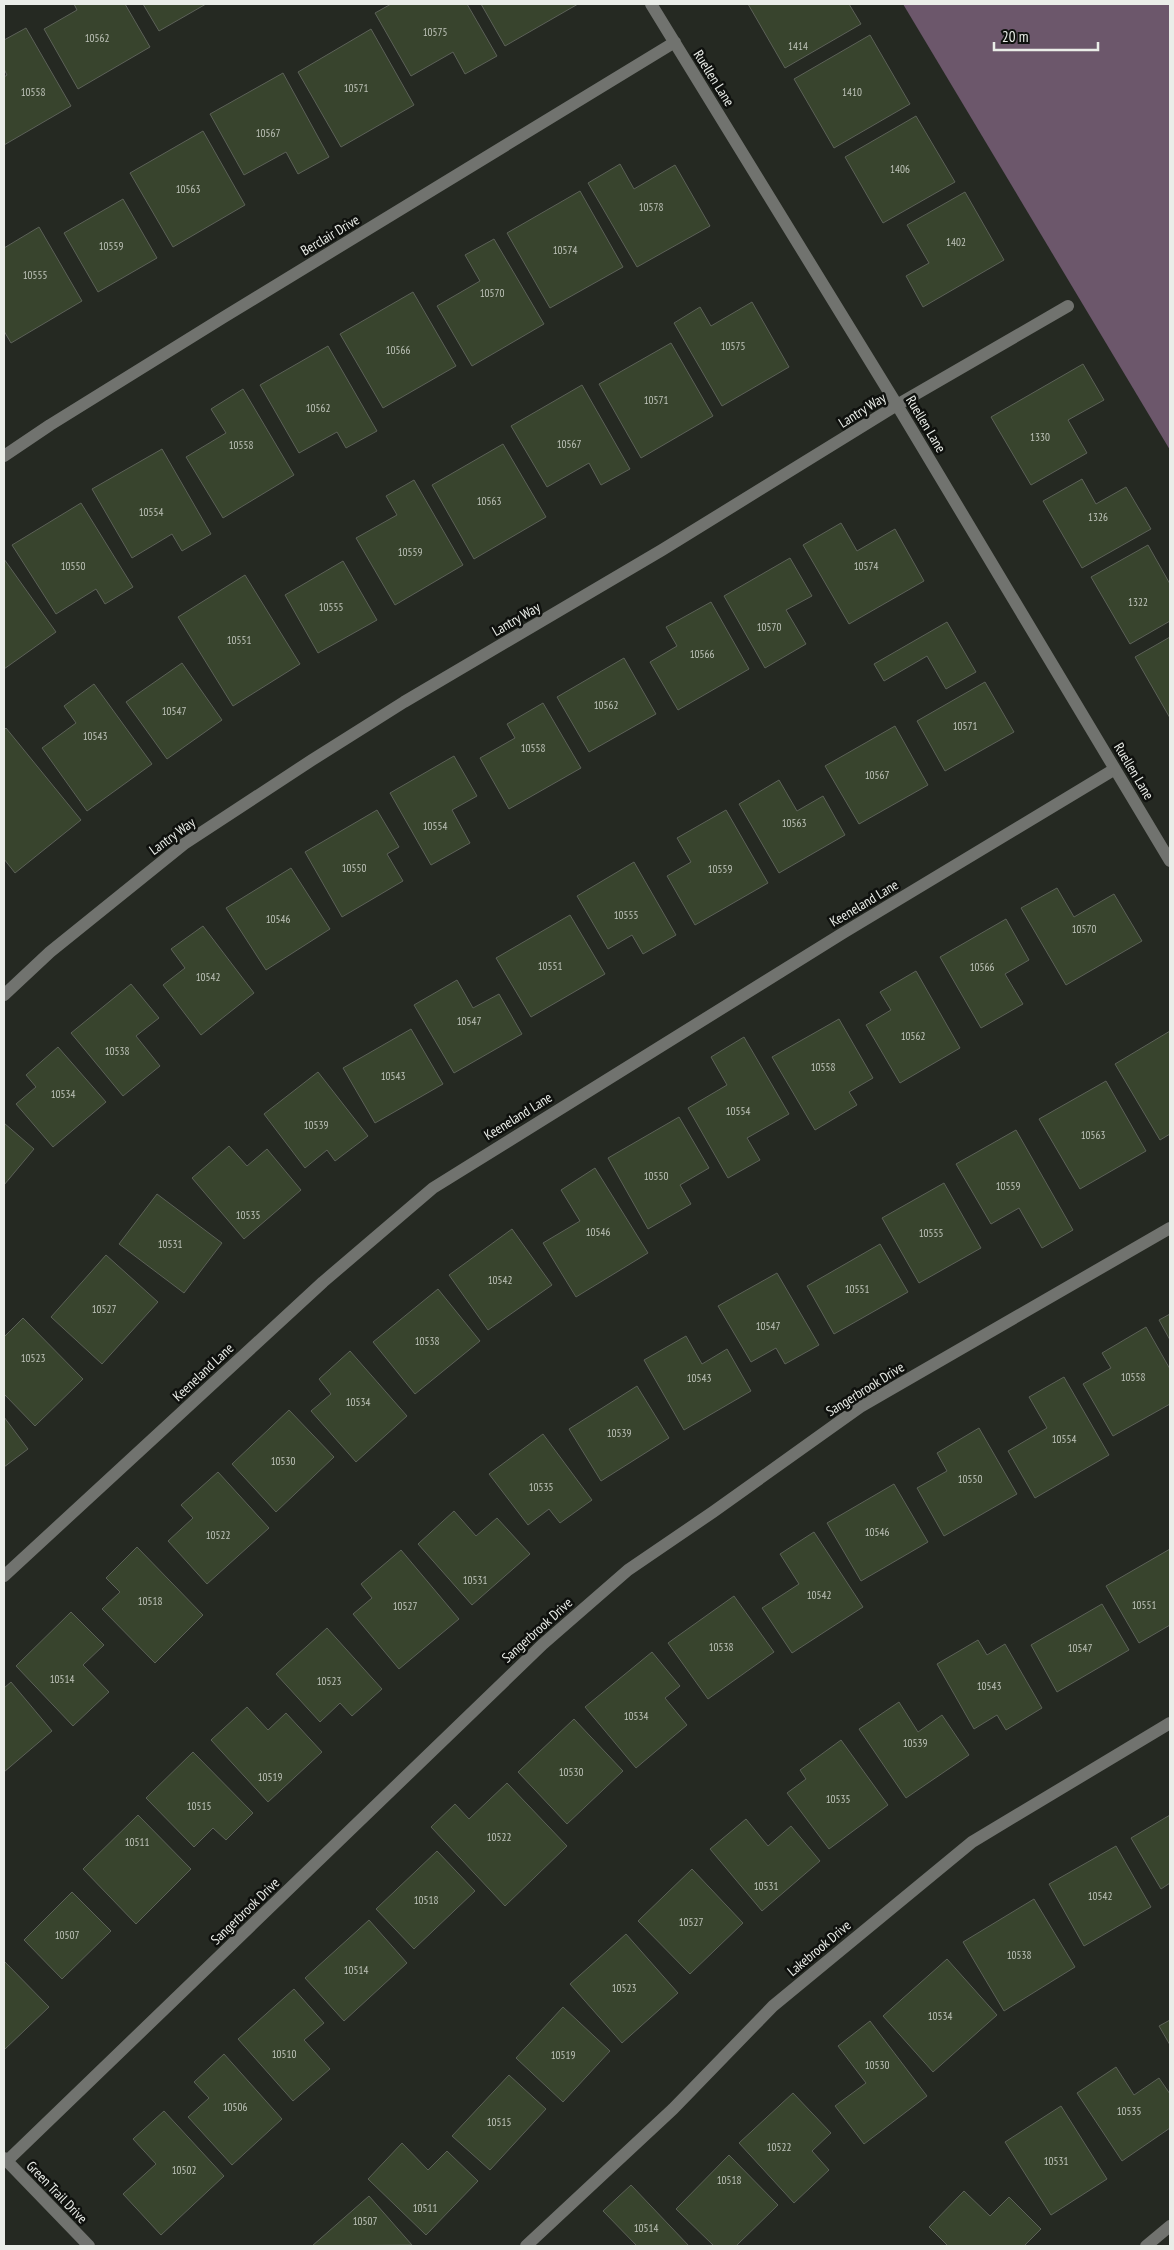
<svg xmlns="http://www.w3.org/2000/svg" width="1174" height="2250" viewBox="0 0 1174 2250" font-family="'PT Sans Narrow',sans-serif">
<style>
.forest{fill:#6c576b}
.building{fill:#38442d;stroke:#5c6158}
.lines{fill:none;stroke-linecap:round;stroke-linejoin:round}
.minor{stroke:#71736f;stroke-width:12}
.labels{text-anchor:middle;dominant-baseline:central;stroke-width:5;stroke-linejoin:round;paint-order:stroke}
.number-label{font-size:11px;fill:#bec3b9}
.street-label{font-size:14px;fill:#eaede8;stroke:#0f110e}
</style>
<rect width="100%" height="100%" fill="#252922"/>
<path class="forest" d="M903 4H1170V450Z"/>
<path class="building" d="M74 4H125L150 47 78 89 44 29 77 10Z
M143 4H206L159 31Z
M391 4H467L497 56 465 74 453 52 411 76 375 13Z
M481 4H578L505 46Z
M748 4H849L861 24 785 68Z
M26 28 71 106 4 145V77L7 75 4 69V40Z
M371 29 414 105 341 147 298 72Z
M870 35 910 104 834 148 794 79Z
M283 73 329 157 298 174 286 152 244 175 210 114Z
M916 116 955 182 883 223 845 157Z
M203 131 245 205 173 247 130 173Z
M620 164 634 189 675 165 710 226 637 267 588 183Z
M580 191 623 267 550 308 507 233Z
M965 192 1004 260 923 307 906 276 929 263 907 225Z
M123 199 157 258 98 292 64 233Z
M39 227 82 301 11 343 4 331V248Z
M494 239 544 324 472 366 437 306 480 281 465 255Z
M413 292 456 366 383 408 340 334Z
M752 302 789 367 722 406 674 323 700 307 711 326Z
M671 343 713 416 641 458 599 384Z
M328 346 377 431 346 448 337 432 299 453 260 385Z
M1083 364 1104 400 1068 420 1087 453 1031 485 991 417Z
M582 385 630 469 601 485 589 463 547 487 511 426Z
M243 389 294 475 223 518 186 457 226 433 211 409Z
M503 444 546 517 474 559 432 485Z
M162 449 211 534 182 551 172 534 132 558 92 489Z
M1082 479 1096 504 1126 487 1151 529 1082 568 1043 501Z
M414 480 463 565 395 605 356 538 397 515 386 496Z
M81 503 133 587 105 604 96 589 56 614 12 545Z
M841 523 857 551 895 529 924 581 849 624 803 545Z
M1148 545 1170 584V621L1130 644 1091 577Z
M790 558 812 596 786 610 806 644 765 668 724 596Z
M4 559 56 632 4 669Z
M343 561 377 620 318 653 285 595Z
M245 575 300 664 233 706 178 617Z
M711 602 749 669 678 710 650 662 677 646 666 627Z
M947 622 976 672 946 689 927 656 884 681 874 664Z
M1170 637V718L1135 657Z
M624 658 656 714 589 752 557 697Z
M182 663 222 720 167 759 126 702Z
M985 682 1014 732 945 771 917 721Z
M94 684 152 764 87 811 42 748 76 723 64 706Z
M543 703 581 768 509 809 480 758 515 738 507 724Z
M895 726 928 785 859 824 825 766Z
M6 728 81 820 15 873 4 859V730Z
M454 756 477 796 452 810 470 843 431 865 390 793Z
M779 780 797 811 823 796 845 835 779 873 739 804Z
M377 810 399 847 387 854 403 881 342 917 305 852Z
M726 810 768 883 695 925 667 876 691 862 677 838Z
M634 862 676 935 643 954 632 935 608 949 577 896Z
M291 868 330 929 266 970 226 908Z
M1057 888 1074 917 1114 894 1142 941 1066 985 1021 908Z
M570 915 605 974 531 1017 496 958Z
M1006 919 1029 960 1005 974 1023 1004 981 1028 940 957Z
M203 926 254 993 201 1035 163 985 185 968 171 949Z
M916 971 960 1048 900 1083 866 1025 891 1010 880 992Z
M457 980 473 1008 499 994 522 1034 454 1073 414 1005Z
M131 984 159 1018 136 1036 160 1066 123 1096 71 1033Z
M839 1019 873 1078 849 1092 857 1105 815 1130 772 1057Z
M411 1029 443 1084 375 1123 343 1068Z
M1170 1031V1134L1160 1140 1115 1064Z
M744 1037 789 1114 747 1138 760 1160 728 1178 688 1108 727 1085 711 1057Z
M58 1047 106 1102 53 1147 16 1104 36 1087 26 1075Z
M318 1072 368 1136 335 1161 327 1150 305 1168 264 1114Z
M1106 1081 1146 1151 1080 1189 1039 1119Z
M679 1117 709 1168 680 1185 691 1204 648 1229 608 1158Z
M4 1123 34 1149 4 1185Z
M1016 1130 1073 1230 1042 1248 1019 1208 991 1224 956 1164Z
M229 1146 247 1166 267 1149 301 1190 244 1239 192 1178Z
M595 1168 648 1253 576 1297 543 1243 580 1221 561 1190Z
M944 1183 981 1248 919 1283 882 1218Z
M157 1194 222 1243 184 1293 119 1244Z
M512 1229 552 1285 488 1330 449 1275Z
M880 1244 908 1292 834 1334 807 1286Z
M106 1255 158 1302 102 1364 51 1317Z
M777 1273 819 1345 785 1364 776 1348 751 1362 718 1306Z
M438 1289 480 1341 415 1394 373 1342Z
M1170 1314V1340L1159 1320Z
M23 1318 83 1379 35 1426 4 1394V1337Z
M1146 1327 1170 1369V1404L1113 1436 1083 1384 1111 1368 1102 1353Z
M686 1336 702 1364 727 1349 751 1391 684 1430 644 1360Z
M350 1351 407 1416 356 1462 311 1411 331 1394 319 1379Z
M1064 1377 1109 1455 1035 1498 1008 1451 1047 1428 1029 1397Z
M637 1386 669 1438 601 1481 569 1429Z
M289 1410 334 1457 276 1512 232 1464Z
M4 1417 28 1449 4 1467Z
M979 1428 1017 1494 944 1536 917 1488 947 1471 937 1453Z
M543 1434 592 1500 560 1523 549 1509 528 1525 489 1474Z
M218 1472 269 1528 207 1584 168 1541 193 1518 181 1505Z
M894 1484 928 1542 861 1581 827 1523Z
M454 1511 476 1536 497 1518 530 1554 472 1605 418 1544Z
M814 1532 863 1607 792 1653 762 1608 799 1584 780 1554Z
M137 1547 203 1615 155 1663 102 1609 120 1592 106 1578Z
M1170 1549V1625L1139 1643 1106 1586Z
M401 1550 459 1619 399 1669 353 1614 372 1598 361 1584Z
M734 1596 774 1652 708 1699 668 1643Z
M1102 1604 1129 1650 1057 1692 1031 1645Z
M71 1612 104 1645 83 1665 109 1692 73 1726 16 1666Z
M327 1628 382 1689 352 1716 340 1703 320 1722 276 1674Z
M978 1640 987 1655 1005 1644 1042 1708 1006 1730 997 1715 974 1729 937 1664Z
M652 1652 680 1686 665 1698 687 1725 636 1768 585 1707Z
M11 1682 52 1731 4 1772V1688Z
M899 1702 918 1732 942 1715 969 1755 906 1798 859 1729Z
M247 1707 268 1730 286 1713 322 1752 268 1802 211 1740Z
M574 1719 623 1771 567 1824 518 1772Z
M841 1740 888 1805 829 1849 787 1793 806 1779 800 1770Z
M193 1752 253 1813 226 1840 213 1828 194 1847 146 1798Z
M507 1783 567 1846 505 1906 431 1827 455 1804 469 1819Z
M138 1815 191 1869 136 1924 83 1869Z
M1170 1815V1883L1161 1889 1131 1838Z
M746 1819 768 1846 791 1826 820 1861 762 1911 710 1849Z
M1116 1846 1151 1907 1084 1946 1049 1884Z
M437 1851 475 1891 414 1949 376 1909Z
M692 1869 743 1923 690 1974 638 1921Z
M72 1892 111 1931 62 1979 24 1940Z
M1034 1899 1075 1967 1004 2011 963 1942Z
M369 1920 407 1963 344 2021 305 1978Z
M626 1934 678 1993 622 2043 570 1984Z
M947 1959 997 2015 933 2072 883 2016Z
M4 1961 49 2007 4 2050Z
M294 1989 324 2023 304 2040 330 2069 293 2101 238 2039Z
M563 2007 610 2051 563 2102 516 2058Z
M1170 2020V2045L1159 2026Z
M870 2021 927 2096 864 2144 835 2106 866 2083 838 2046Z
M224 2054 282 2119 232 2165 188 2117 209 2098 194 2082Z
M1116 2067 1134 2095 1159 2078 1170 2094V2128L1122 2161 1077 2093Z
M509 2075 546 2109 490 2170 452 2136Z
M793 2093 831 2133 812 2151 829 2170 794 2203 739 2143Z
M1061 2106 1107 2179 1051 2215 1005 2142Z
M164 2111 224 2176 161 2235 123 2194 156 2164 133 2139Z
M402 2143 428 2170 447 2151 478 2181 426 2235 368 2179Z
M729 2155 778 2205 736 2246H714L676 2209Z
M631 2185 689 2246H637L603 2211Z
M964 2191 990 2216 1009 2197 1041 2229 1024 2246H948L929 2227Z
M369 2196 412 2245 312 2246Z"/>
<g class="lines">
<path class="minor" d="M651 4 897 405 1170 861
M4 456 50 425 224 317 675 42
M4 995 50 952 184 844 312 760 404 702 662 550 897 405 1068 306
M4 1576 323 1282 433 1188 843 933 1115 769
M4 2158 89 2246
M7 2161 543 1644 628 1570 713 1512 860 1407 1170 1228
M526 2246 673 2109 773 2006 972 1842 1170 1723
M1146 2246 1170 2226"/>
</g>
<g class="labels">
<g class="number-label">
<text x="435" y="32">10575</text>
<text x="97" y="38">10562</text>
<text x="798" y="46">1414</text>
<text x="356" y="88">10571</text>
<text x="33" y="92">10558</text>
<text x="852" y="92">1410</text>
<text x="268" y="133">10567</text>
<text x="900" y="169">1406</text>
<text x="188" y="189">10563</text>
<text x="651" y="207">10578</text>
<text x="956" y="242">1402</text>
<text x="111" y="246">10559</text>
<text x="565" y="250">10574</text>
<text x="35" y="275">10555</text>
<text x="492" y="293">10570</text>
<text x="733" y="346">10575</text>
<text x="398" y="350">10566</text>
<text x="656" y="400">10571</text>
<text x="318" y="408">10562</text>
<text x="1040" y="437">1330</text>
<text x="569" y="444">10567</text>
<text x="241" y="445">10558</text>
<text x="489" y="501">10563</text>
<text x="151" y="512">10554</text>
<text x="1098" y="517">1326</text>
<text x="410" y="552">10559</text>
<text x="73" y="566">10550</text>
<text x="866" y="566">10574</text>
<text x="1138" y="602">1322</text>
<text x="331" y="607">10555</text>
<text x="769" y="627">10570</text>
<text x="239" y="640">10551</text>
<text x="702" y="654">10566</text>
<text x="606" y="705">10562</text>
<text x="174" y="711">10547</text>
<text x="965" y="726">10571</text>
<text x="95" y="736">10543</text>
<text x="533" y="748">10558</text>
<text x="877" y="775">10567</text>
<text x="794" y="823">10563</text>
<text x="435" y="826">10554</text>
<text x="354" y="868">10550</text>
<text x="720" y="869">10559</text>
<text x="626" y="915">10555</text>
<text x="278" y="919">10546</text>
<text x="1084" y="929">10570</text>
<text x="550" y="966">10551</text>
<text x="982" y="967">10566</text>
<text x="208" y="977">10542</text>
<text x="469" y="1021">10547</text>
<text x="913" y="1036">10562</text>
<text x="117" y="1051">10538</text>
<text x="823" y="1067">10558</text>
<text x="393" y="1076">10543</text>
<text x="63" y="1094">10534</text>
<text x="738" y="1111">10554</text>
<text x="316" y="1125">10539</text>
<text x="1093" y="1135">10563</text>
<text x="656" y="1176">10550</text>
<text x="1008" y="1186">10559</text>
<text x="248" y="1215">10535</text>
<text x="598" y="1232">10546</text>
<text x="931" y="1233">10555</text>
<text x="170" y="1244">10531</text>
<text x="500" y="1280">10542</text>
<text x="857" y="1289">10551</text>
<text x="104" y="1309">10527</text>
<text x="768" y="1326">10547</text>
<text x="427" y="1341">10538</text>
<text x="33" y="1358">10523</text>
<text x="1133" y="1377">10558</text>
<text x="699" y="1378">10543</text>
<text x="358" y="1402">10534</text>
<text x="619" y="1433">10539</text>
<text x="1064" y="1439">10554</text>
<text x="283" y="1461">10530</text>
<text x="970" y="1479">10550</text>
<text x="541" y="1487">10535</text>
<text x="877" y="1532">10546</text>
<text x="218" y="1535">10522</text>
<text x="475" y="1580">10531</text>
<text x="819" y="1595">10542</text>
<text x="150" y="1601">10518</text>
<text x="1144" y="1605">10551</text>
<text x="405" y="1606">10527</text>
<text x="721" y="1647">10538</text>
<text x="1080" y="1648">10547</text>
<text x="62" y="1679">10514</text>
<text x="329" y="1681">10523</text>
<text x="989" y="1686">10543</text>
<text x="636" y="1716">10534</text>
<text x="915" y="1743">10539</text>
<text x="571" y="1772">10530</text>
<text x="270" y="1777">10519</text>
<text x="838" y="1799">10535</text>
<text x="199" y="1806">10515</text>
<text x="499" y="1837">10522</text>
<text x="137" y="1842">10511</text>
<text x="766" y="1886">10531</text>
<text x="1100" y="1896">10542</text>
<text x="426" y="1900">10518</text>
<text x="691" y="1922">10527</text>
<text x="67" y="1935">10507</text>
<text x="1019" y="1955">10538</text>
<text x="356" y="1970">10514</text>
<text x="624" y="1988">10523</text>
<text x="940" y="2016">10534</text>
<text x="284" y="2054">10510</text>
<text x="563" y="2055">10519</text>
<text x="877" y="2065">10530</text>
<text x="235" y="2107">10506</text>
<text x="1129" y="2111">10535</text>
<text x="499" y="2122">10515</text>
<text x="779" y="2147">10522</text>
<text x="1056" y="2161">10531</text>
<text x="184" y="2170">10502</text>
<text x="729" y="2180">10518</text>
<text x="425" y="2208">10511</text>
<text x="365" y="2221">10507</text>
<text x="646" y="2228">10514</text>
</g>
<g class="street-label">
<text transform="translate(714 78) rotate(58)">Ruellen Lane</text>
<text transform="translate(330 235) rotate(-31)">Berclair Drive</text>
<text transform="translate(862 410) rotate(-32)">Lantry Way</text>
<text transform="translate(926 424) rotate(59)">Ruellen Lane</text>
<text transform="translate(516 619) rotate(-30)">Lantry Way</text>
<text transform="translate(1134 771) rotate(59)">Ruellen Lane</text>
<text transform="translate(172 836) rotate(-36)">Lantry Way</text>
<text transform="translate(864 903) rotate(-31)">Keeneland Lane</text>
<text transform="translate(518 1116) rotate(-32)">Keeneland Lane</text>
<text transform="translate(203 1372) rotate(-43)">Keeneland Lane</text>
<text transform="translate(865 1389) rotate(-32)">Sangerbrook Drive</text>
<text transform="translate(537 1630) rotate(-42)">Sangerbrook Drive</text>
<text transform="translate(245 1911) rotate(-44)">Sangerbrook Drive</text>
<text transform="translate(819 1948) rotate(-40)">Lakebrook Drive</text>
<text transform="translate(57 2192) rotate(46)">Green Trail Drive</text>
</g>
</g>
<rect width="1174" height="2250" fill="none" stroke="#eaede8" stroke-width="10"/>
<path d="M994 42v8h104v-8" fill="none" stroke="#eaede8" stroke-width="2.5"/>
<text x="1002" y="42" font-size="15" fill="#eaede8" stroke="#0f110e" stroke-width="4" paint-order="stroke">20 m</text>
</svg>
